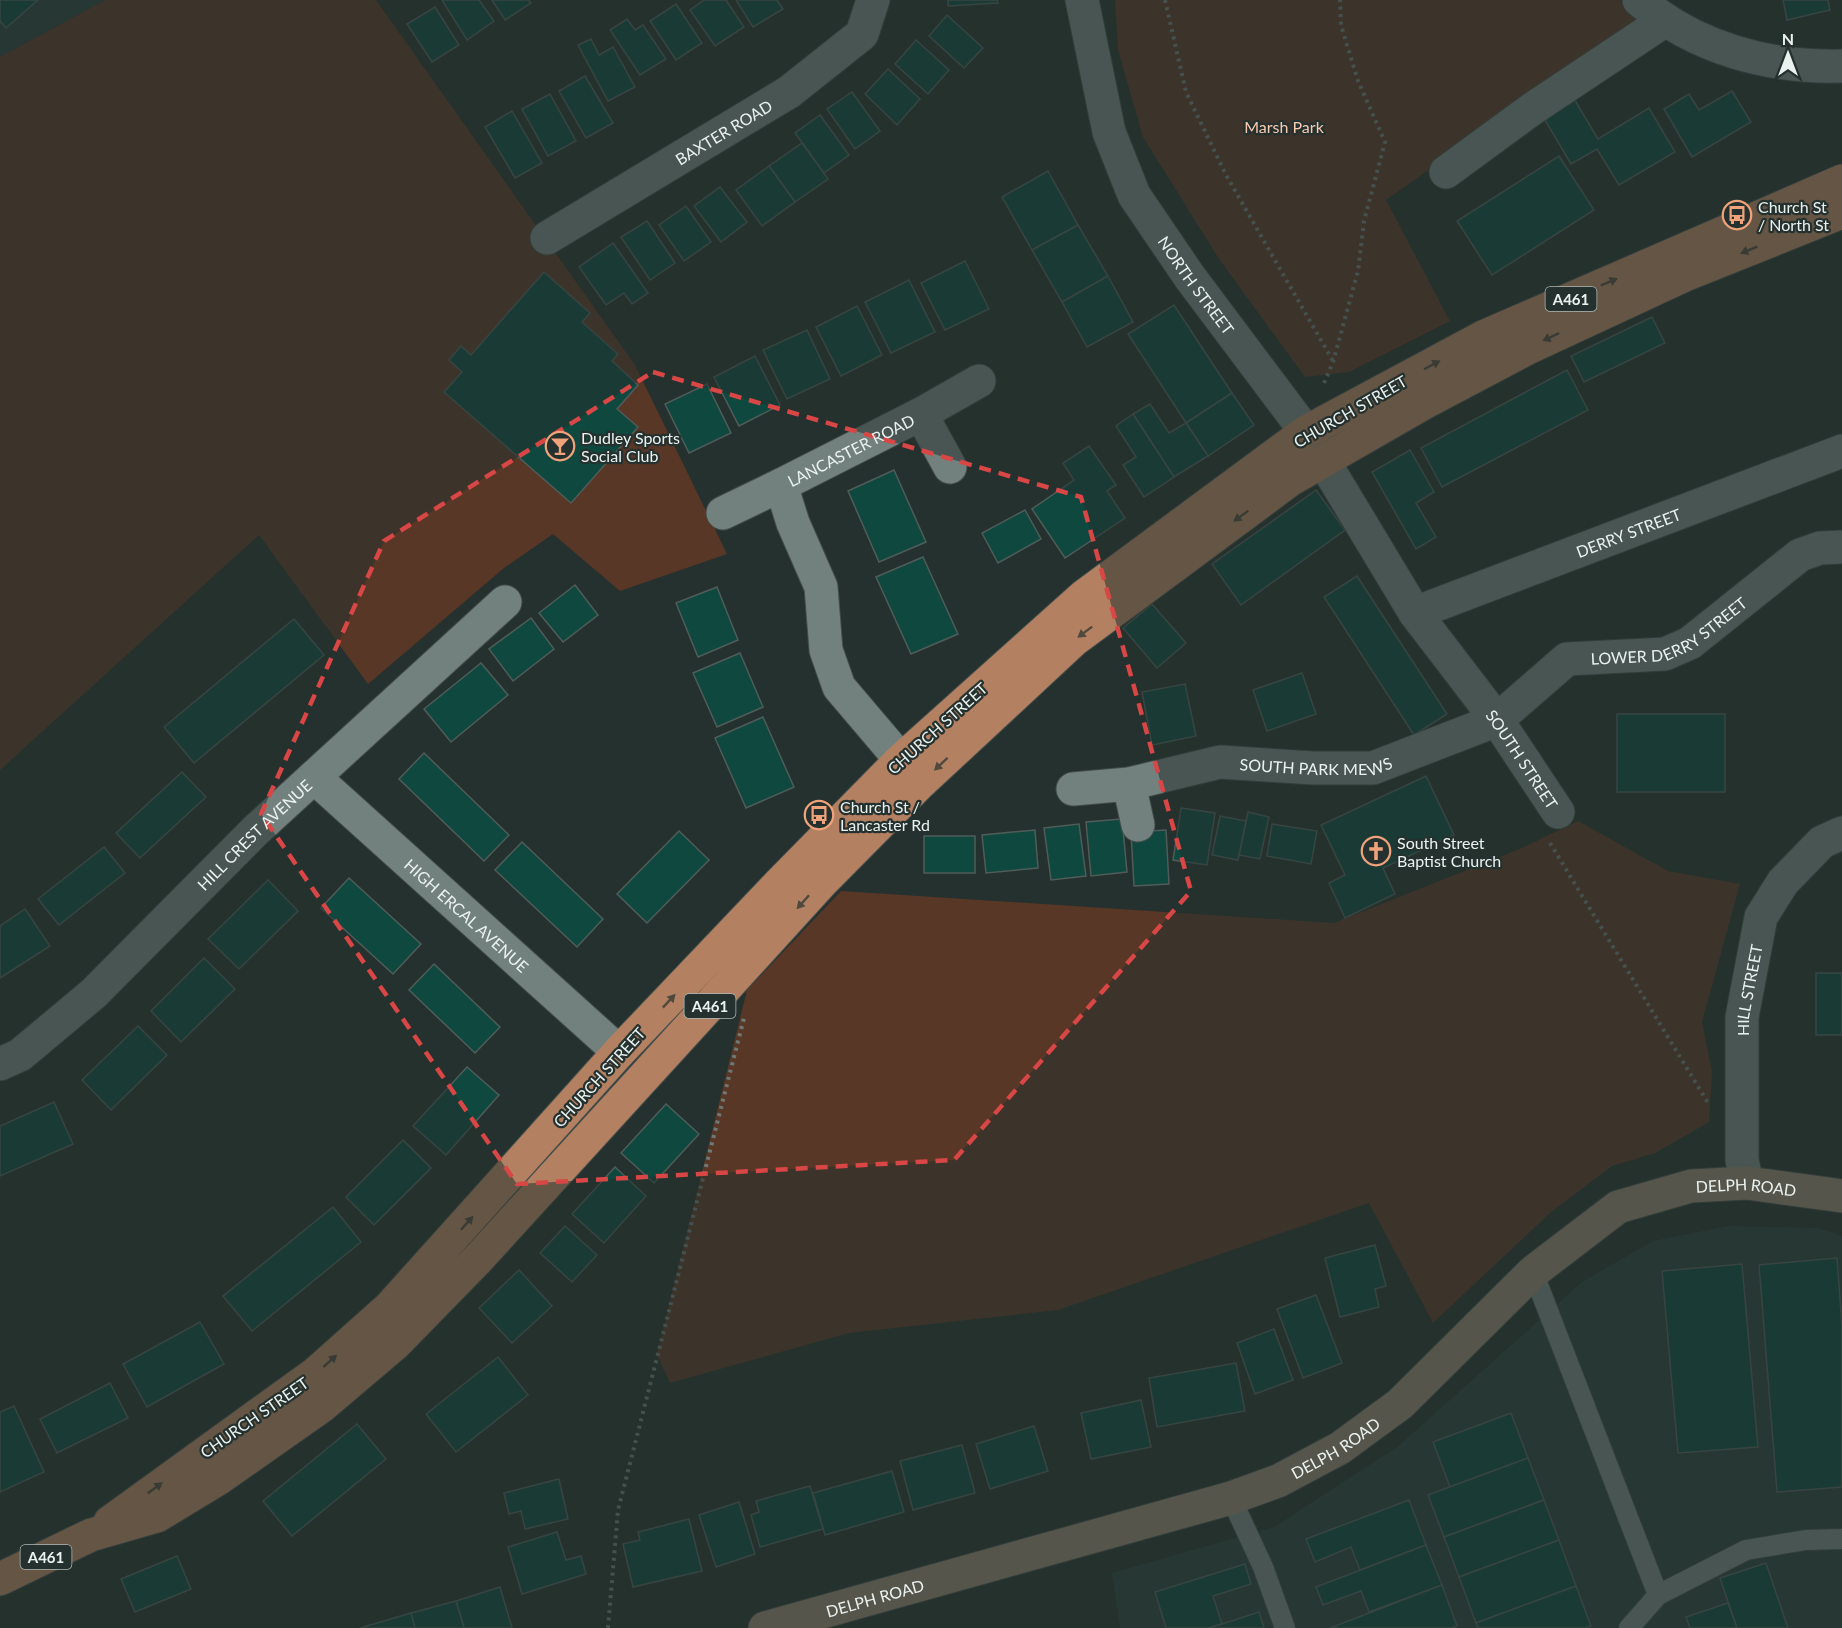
<svg xmlns="http://www.w3.org/2000/svg" width="1842" height="1628" viewBox="0 0 1842 1628" font-family="Lato,sans-serif">
<rect width="100%" height="100%" fill="#25312e"/>
<g fill="#2a3e3a">
<path d="M0 0H105L0 57Z"/>
<path d="M1728 1226 1818 1228 1842 1236V1628H1120L1112 1573 1274 1527 1397 1447 1582 1282 1653 1241Z"/>
</g>
<g fill="#593726">
<path d="M105 0H376L635 365 727 554 620 591 553 534 504 568 368 684 259 535 0 770V57Z"/>
<path d="M1115 0H1620L1641 20 1386 200 1450 321 1349 372 1305 377 1219 259 1143 137 1118 50Z"/>
<path d="M1578 821 1668 871 1740 884 1702 1022 1712 1072 1709 1122 1655 1153 1612 1166 1550 1213 1433 1323 1369 1203 1058 1310 849 1333 670 1383 657 1354 747 990 841 891 1334 923 1522 848Z"/>
</g>
<g fill="#0f483f" stroke="#505c59" stroke-width="1.5">
<path d="M0 0H38L6 28 0 21Z"/>
<path d="M442 0H479L494 21 467 40Z"/>
<path d="M492 0H528L531 3 505 20Z"/>
<path d="M704 0H726L744 27 715 46 690 10Z"/>
<path d="M736 0H777L783 9 753 27Z"/>
<path d="M948 0H997L998 3 948 6Z"/>
<path d="M1783 0H1828L1830 10 1787 20Z"/>
<path d="M676 4 702 43 676 60 650 21Z"/>
<path d="M435 7 459 45 432 62 407 24Z"/>
<path d="M947 15 983 48 964 68 929 36Z"/>
<path d="M627 19 635 30 643 25 666 59 640 75 610 30Z"/>
<path d="M591 39 599 55 613 47 635 87 608 101 578 45Z"/>
<path d="M916 40 949 70 928 94 895 64Z"/>
<path d="M888 69 920 99 897 125 865 94Z"/>
<path d="M585 76 613 123 586 138 559 91Z"/>
<path d="M1732 91 1751 122 1692 157 1664 109 1689 94 1699 110Z"/>
<path d="M852 92 880 131 855 149 827 109Z"/>
<path d="M550 94 576 141 548 156 522 109Z"/>
<path d="M1573 97 1598 139 1649 108 1675 152 1619 185 1597 149 1571 164 1542 115Z"/>
<path d="M512 111 542 163 515 178 485 127Z"/>
<path d="M820 115 849 155 824 173 795 133Z"/>
<path d="M802 143 828 179 795 202 769 166Z"/>
<path d="M1559 156 1594 210 1492 275 1457 221Z"/>
<path d="M769 166 795 202 762 226 736 190Z"/>
<path d="M1048 171 1078 225 1032 250 1002 197Z"/>
<path d="M720 187 747 222 721 242 694 206Z"/>
<path d="M686 206 711 242 684 261 659 225Z"/>
<path d="M647 221 675 263 650 280 621 237Z"/>
<path d="M1078 225 1108 276 1062 302 1032 250Z"/>
<path d="M613 243 648 293 632 304 624 293 606 305 579 267Z"/>
<path d="M965 261 989 309 945 330 921 283Z"/>
<path d="M544 272 590 313 582 322 618 354 612 361 638 385 617 409 638 427 571 503 444 392 462 372 449 360 461 346 471 355Z"/>
<path d="M1108 276 1133 322 1087 347 1062 302Z"/>
<path d="M909 280 935 332 891 353 865 302Z"/>
<path d="M1174 305 1232 393 1186 423 1128 334Z"/>
<path d="M857 306 882 355 841 376 816 327Z"/>
<path d="M1652 317 1665 343 1584 382 1571 356Z"/>
<path d="M807 330 830 379 787 399 763 350Z"/>
<path d="M755 356 780 405 739 426 714 377Z"/>
<path d="M1567 370 1588 410 1442 487 1421 448Z"/>
<path d="M707 384 731 433 689 453 665 404Z"/>
<path d="M1232 393 1254 425 1208 456 1186 423Z"/>
<path d="M1150 404 1169 433 1186 423 1208 456 1174 477 1133 414Z"/>
<path d="M1133 414 1174 477 1144 497 1123 465 1136 457 1116 426Z"/>
<path d="M1089 446 1116 485 1107 491 1125 518 1065 558 1032 509 1074 480 1063 463Z"/>
<path d="M1410 450 1434 492 1416 503 1436 537 1416 549 1372 472Z"/>
<path d="M894 470 926 542 879 562 848 491Z"/>
<path d="M1316 490 1345 530 1241 605 1212 564Z"/>
<path d="M1025 510 1041 539 998 563 982 533Z"/>
<path d="M923 557 958 634 911 654 876 577Z"/>
<path d="M1357 576 1447 714 1414 735 1324 597Z"/>
<path d="M575 585 598 615 563 642 539 613Z"/>
<path d="M717 587 738 640 698 657 676 603Z"/>
<path d="M1152 604 1186 643 1157 668 1123 628Z"/>
<path d="M531 618 554 649 513 681 489 649Z"/>
<path d="M294 619 324 655 194 763 164 727Z"/>
<path d="M740 653 763 707 717 727 693 673Z"/>
<path d="M481 663 508 695 451 742 424 709Z"/>
<path d="M1302 673 1316 714 1267 731 1253 690Z"/>
<path d="M1185 684 1196 736 1152 745 1142 692Z"/>
<rect x="1617" y="714" width="108" height="78"/>
<path d="M763 717 794 787 746 808 715 738Z"/>
<path d="M424 753 509 835 484 861 399 779Z"/>
<path d="M182 772 206 797 140 858 116 833Z"/>
<path d="M1426 776 1454 835 1383 868 1395 894 1345 918 1329 883 1345 875 1321 825Z"/>
<path d="M1181 808 1215 813 1207 865 1173 860Z"/>
<path d="M1248 812 1269 817 1260 859 1239 855Z"/>
<path d="M1220 816 1246 821 1238 860 1212 855Z"/>
<path d="M1122 819 1127 872 1091 876 1086 822Z"/>
<path d="M1079 824 1086 876 1051 880 1044 828Z"/>
<path d="M1272 824 1317 831 1311 864 1267 856Z"/>
<path d="M1035 830 1038 868 986 873 982 835Z"/>
<path d="M1166 830 1169 884 1134 886 1131 832Z"/>
<path d="M679 831 709 860 647 923 617 894Z"/>
<rect x="924" y="836" width="51" height="37"/>
<path d="M522 842 603 919 577 947 495 870Z"/>
<path d="M104 847 125 873 59 925 38 899Z"/>
<path d="M349 878 421 944 393 974 321 908Z"/>
<path d="M268 880 298 911 239 969 208 939Z"/>
<path d="M25 909 50 946 0 978V926Z"/>
<path d="M204 958 235 989 181 1042 151 1011Z"/>
<path d="M434 964 500 1027 475 1053 409 990Z"/>
<rect x="1816" y="973" width="26" height="62"/>
<path d="M138 1026 167 1055 111 1110 82 1080Z"/>
<path d="M467 1067 499 1095 446 1155 413 1126Z"/>
<path d="M54 1102 73 1144 0 1176V1126Z"/>
<path d="M666 1104 699 1134 654 1183 621 1153Z"/>
<path d="M403 1140 431 1168 374 1225 346 1197Z"/>
<path d="M615 1167 646 1196 604 1243 572 1214Z"/>
<path d="M333 1207 361 1242 252 1331 223 1296Z"/>
<path d="M565 1226 597 1255 572 1282 540 1253Z"/>
<path d="M1375 1245 1386 1286 1375 1289 1379 1307 1340 1317 1325 1258Z"/>
<path d="M1837 1258 1842 1326V1487L1777 1492 1759 1265Z"/>
<path d="M1742 1264 1758 1447 1678 1453 1662 1271Z"/>
<path d="M519 1270 552 1306 512 1343 479 1308Z"/>
<path d="M1316 1295 1342 1363 1303 1378 1277 1309Z"/>
<path d="M200 1322 224 1364 147 1407 123 1364Z"/>
<path d="M1274 1329 1293 1380 1255 1394 1237 1343Z"/>
<path d="M498 1357 528 1395 456 1452 426 1414Z"/>
<path d="M1236 1363 1245 1411 1157 1427 1149 1378Z"/>
<path d="M110 1383 128 1418 57 1453 40 1419Z"/>
<path d="M1141 1400 1151 1447 1091 1459 1081 1413Z"/>
<path d="M14 1406 44 1472 0 1492V1412Z"/>
<path d="M1511 1413 1528 1458 1450 1487 1433 1442Z"/>
<path d="M357 1424 386 1459 292 1536 263 1501Z"/>
<path d="M1034 1426 1048 1471 990 1489 976 1444Z"/>
<path d="M962 1445 975 1493 913 1510 900 1461Z"/>
<path d="M1528 1458 1544 1500 1444 1537 1428 1495Z"/>
<path d="M892 1471 904 1512 825 1535 813 1493Z"/>
<path d="M559 1479 568 1519 525 1529 521 1511 509 1514 504 1493Z"/>
<path d="M810 1486 823 1529 760 1547 751 1515 759 1512 756 1501Z"/>
<path d="M1409 1500 1426 1545 1360 1570 1351 1547 1315 1562 1306 1539Z"/>
<path d="M1544 1500 1559 1540 1459 1577 1444 1537Z"/>
<path d="M739 1502 755 1554 716 1567 699 1515Z"/>
<path d="M689 1519 702 1571 633 1587 623 1544 640 1540 638 1532Z"/>
<path d="M557 1532 566 1560 581 1556 586 1574 522 1594 508 1547Z"/>
<path d="M1559 1540 1576 1586 1476 1623 1459 1577Z"/>
<path d="M1426 1545 1442 1585 1369 1612 1361 1591 1323 1605 1316 1587Z"/>
<path d="M177 1556 191 1589 135 1612 121 1579Z"/>
<path d="M1766 1563 1788 1628H1737L1720 1578Z"/>
<path d="M1245 1564 1251 1584 1213 1596 1222 1624 1208 1628H1166L1155 1592Z"/>
<path d="M1442 1585 1457 1626 1452 1628H1330Z"/>
<path d="M1576 1586 1591 1626 1585 1628H1478L1476 1623Z"/>
<path d="M500 1587 512 1628H464L456 1601Z"/>
<path d="M456 1601 464 1628H415L411 1613Z"/>
<path d="M1728 1603 1737 1628H1690L1686 1617Z"/>
<path d="M1259 1612 1264 1628H1208L1222 1624Z"/>
<path d="M411 1613 415 1628H360Z"/>
</g>
<g fill="none" stroke-linecap="round" stroke-linejoin="round">
<g stroke="#434d4b" stroke-width="22">
<g id="lane">
<path d="M1533 1272 1658 1595"/>
<path d="M1231 1498 1263 1567 1285 1628"/>
<path d="M1629 1628 1658 1595 1746 1550 1806 1540 1842 1539"/>
</g>
</g>
<g stroke="#434d4b" stroke-width="35">
<g id="street">
<path id="s1" d="M1082 0 1109 132 1134 195 1189 276 1306 432 1415 613 1497 720 1558 812"/>
<path d="M1639 0C1695 48 1768 68 1842 66"/>
<path d="M1446 172 1532 109 1664 21"/>
<path id="s2" d="M547 238 789 92 862 34 873 0"/>
<path d="M921 414 950 467"/>
<path d="M723 513 781 485"/>
<path id="s3" d="M1415 613 1842 451"/>
<path id="s4" d="M901 760 839 687 826 650 821 587 793 523 781 485 921 414 979 381"/>
<path id="s5" d="M314 777 619 1052"/>
<path d="M1129 784 1138 825"/>
<path id="s6" d="M1073 789 1129 784 1220 762 1313 768H1373L1497 720 1567 659 1665 654 1690 643 1800 555 1820 548 1842 547"/>
<path id="s7" d="M0 1064 20 1055 93 994 256 830 505 602"/>
<path id="s8" d="M1747 1183 1742 1160V1017L1761 917 1783 882 1822 842 1842 833"/>
</g>
</g>
<g stroke="#434d4b" stroke-width="35">
<g id="secondary">
<path id="s9" d="M765 1628 1231 1498 1278 1481 1340 1448 1400 1404 1533 1272 1618 1207 1691 1186 1747 1183 1842 1196"/>
</g>
</g>
<g stroke="#434d4b" stroke-width="35">
<g id="primary">
<path d="M110 1522 316 1373 390 1307 619 1052 780 883 901 760 1084 596 1306 432 1483 337 1842 181"/>
<path d="M0 1579 91 1535 157 1516 218 1479 322 1406 395 1344 478 1259 822 882 919 784 1074 640 1162 575 1290 480 1424 403 1528 348 1685 275 1842 212"/>
</g>
</g>
<g stroke="#6e7875" stroke-width="4" stroke-dasharray="3 4.5" stroke-linecap="butt">
<path d="M1165 0 1186 92 1226 175 1333 361"/>
<path d="M1324 383 1333 362 1358 271 1364 221 1385 142 1358 81 1341 25 1340 0"/>
<path d="M1550 843 1708 1103"/>
<path d="M608 1628 618 1510 744 1018"/>
</g>
<use href="#lane" stroke="#73817e" stroke-width="20"/>
<use href="#street" stroke="#73817e" stroke-width="33"/>
<use href="#secondary" stroke="#93816f" stroke-width="33"/>
<use href="#primary" stroke="#b38061" stroke-width="33"/>
</g>
<defs><path id="oneway-solid" d="M-6-.8H1V-3.2L6.5 0L1 3.2V.8H-6Z" transform="scale(1.5)"/></defs>
<g fill="#50493d">
<use href="#oneway-solid" transform="translate(1749 250) rotate(158)"/>
<use href="#oneway-solid" transform="translate(1609 282) rotate(-23)"/>
<use href="#oneway-solid" transform="translate(1551 337) rotate(155)"/>
<use href="#oneway-solid" transform="translate(1432 365) rotate(-28)"/>
<use href="#oneway-solid" transform="translate(1241 516) rotate(144)"/>
<use href="#oneway-solid" transform="translate(1085 632) rotate(143)"/>
<use href="#oneway-solid" transform="translate(941 764) rotate(137)"/>
<use href="#oneway-solid" transform="translate(803 902) rotate(132)"/>
<use href="#oneway-solid" transform="translate(669 1001) rotate(-47)"/>
<use href="#oneway-solid" transform="translate(467 1223) rotate(-48)"/>
<use href="#oneway-solid" transform="translate(330 1361) rotate(-42)"/>
<use href="#oneway-solid" transform="translate(155 1488) rotate(-36)"/>
</g>
<path d="M0 0H1842V1628H0ZM653 372 1081 497 1191 891 954 1160 517 1184 261 814 384 541Z" fill="#25312e" fill-opacity=".55" fill-rule="evenodd"/>
<path fill="none" stroke="#d94646" stroke-width="4.5" stroke-dasharray="12 8" stroke-linejoin="round" d="M653 372 1081 497 1191 891 954 1160 517 1184 261 814 384 541Z"/>
<defs>
<g id="bus-ring" transform="scale(1.5)"><circle r="9.5" fill="#25312e" stroke="#f0a27a" stroke-width="1.5"/><path d="M-5-6H5V4H4V6H2V4H-2V6H-4V4H-5ZM-3.5-4V0h7V-4ZM-3.5 1.2v1.5H-2V1.2ZM2 1.2v1.5H3.5V1.2Z" fill="#f0a27a"/></g>
<g id="bar-ring" transform="scale(1.5)"><circle r="9.5" fill="#25312e" stroke="#f0a27a" stroke-width="1.5"/><path d="M-6-5H6L.8 .8V4.5H3.5V6h-7V4.5H-.8V.8Z" fill="#f0a27a"/></g>
<g id="church-ring" transform="scale(1.5)"><circle r="9.5" fill="#25312e" stroke="#f0a27a" stroke-width="1.5"/><path d="M-1.2-6h2.4v3.5h3.3v2.4h-3.3V6h-2.4V-.1h-3.3v-2.4h3.3Z" fill="#f0a27a"/></g>
</defs>
<g fill-rule="evenodd">
<use href="#bus-ring" x="1737" y="215"/>
<use href="#bar-ring" x="560" y="446"/>
<use href="#bus-ring" x="819" y="815"/>
<use href="#church-ring" x="1376" y="851"/>
</g>
<g text-anchor="middle" dominant-baseline="central" stroke-width="4.5" stroke-linejoin="round" paint-order="stroke">
<g fill="#25312e" stroke="#afb8b6" stroke-width="1.5">
<rect x="1545.5" y="287" width="51" height="24" rx="4.5"/>
<rect x="684.5" y="994" width="51" height="24" rx="4.5"/>
<rect x="20.5" y="1545" width="51" height="24" rx="4.5"/>
</g>
<g font-size="15" font-weight="bold" fill="#eaf2f0">
<text x="1571" y="299">A461</text>
<text x="710" y="1006">A461</text>
<text x="46" y="1557">A461</text>
</g>
<g font-size="16" fill="#f9cab2" stroke="#25312e">
<text x="1284" y="126">Marsh Park</text>
</g>
<g font-size="16" fill="#eaf2f0" stroke="#25312e">
<text stroke="none"><textPath href="#s2" startOffset="206">BAXTER ROAD</textPath></text>
<text stroke="none"><textPath href="#s1" startOffset="312">NORTH STREET</textPath></text>
<text transform="translate(1350 411) rotate(-30)">CHURCH STREET</text>
<text stroke="none"><textPath href="#s4" startOffset="386">LANCASTER ROAD</textPath></text>
<text stroke="none"><textPath href="#s3" startOffset="228">DERRY STREET</textPath></text>
<text stroke="none"><textPath href="#s6" startOffset="638">LOWER DERRY STREET</textPath></text>
<text transform="translate(937 728) rotate(-42)">CHURCH STREET</text>
<text stroke="none"><textPath href="#s1" startOffset="888">SOUTH STREET</textPath></text>
<text stroke="none"><textPath href="#s6" startOffset="246">SOUTH PARK MEWS</textPath></text>
<text stroke="none"><textPath href="#s7" startOffset="344">HILL CREST AVENUE</textPath></text>
<text stroke="none"><textPath href="#s5" startOffset="206">HIGH ERCAL AVENUE</textPath></text>
<text stroke="none"><textPath href="#s8" startOffset="194">HILL STREET</textPath></text>
<text transform="translate(599 1077) rotate(-48)">CHURCH STREET</text>
<text stroke="none"><textPath href="#s9" startOffset="1104">DELPH ROAD</textPath></text>
<text transform="translate(254 1417) rotate(-35)">CHURCH STREET</text>
<text stroke="none"><textPath href="#s9" startOffset="600">DELPH ROAD</textPath></text>
<text stroke="none"><textPath href="#s9" startOffset="114">DELPH ROAD</textPath></text>
</g>
<g font-size="16" fill="#eaf2f0" stroke="#25312e" text-anchor="start">
<text x="1758" y="206">Church St<tspan x="1758" dy="18">/ North St</tspan></text>
<text x="581" y="437">Dudley Sports<tspan x="581" dy="18">Social Club</tspan></text>
<text x="840" y="806">Church St /<tspan x="840" dy="18">Lancaster Rd</tspan></text>
<text x="1397" y="842">South Street<tspan x="1397" dy="18">Baptist Church</tspan></text>
</g>
</g>
<g transform="translate(1788 54)" stroke="#25312e" stroke-width="4.5" paint-order="stroke">
<path d="M0-4.5L10 22L0 15L-10 22Z" fill="#eaf2f0"/>
<text y="-9" font-size="16" font-weight="bold" text-anchor="middle" fill="#eaf2f0">N</text>
</g>
</svg>
